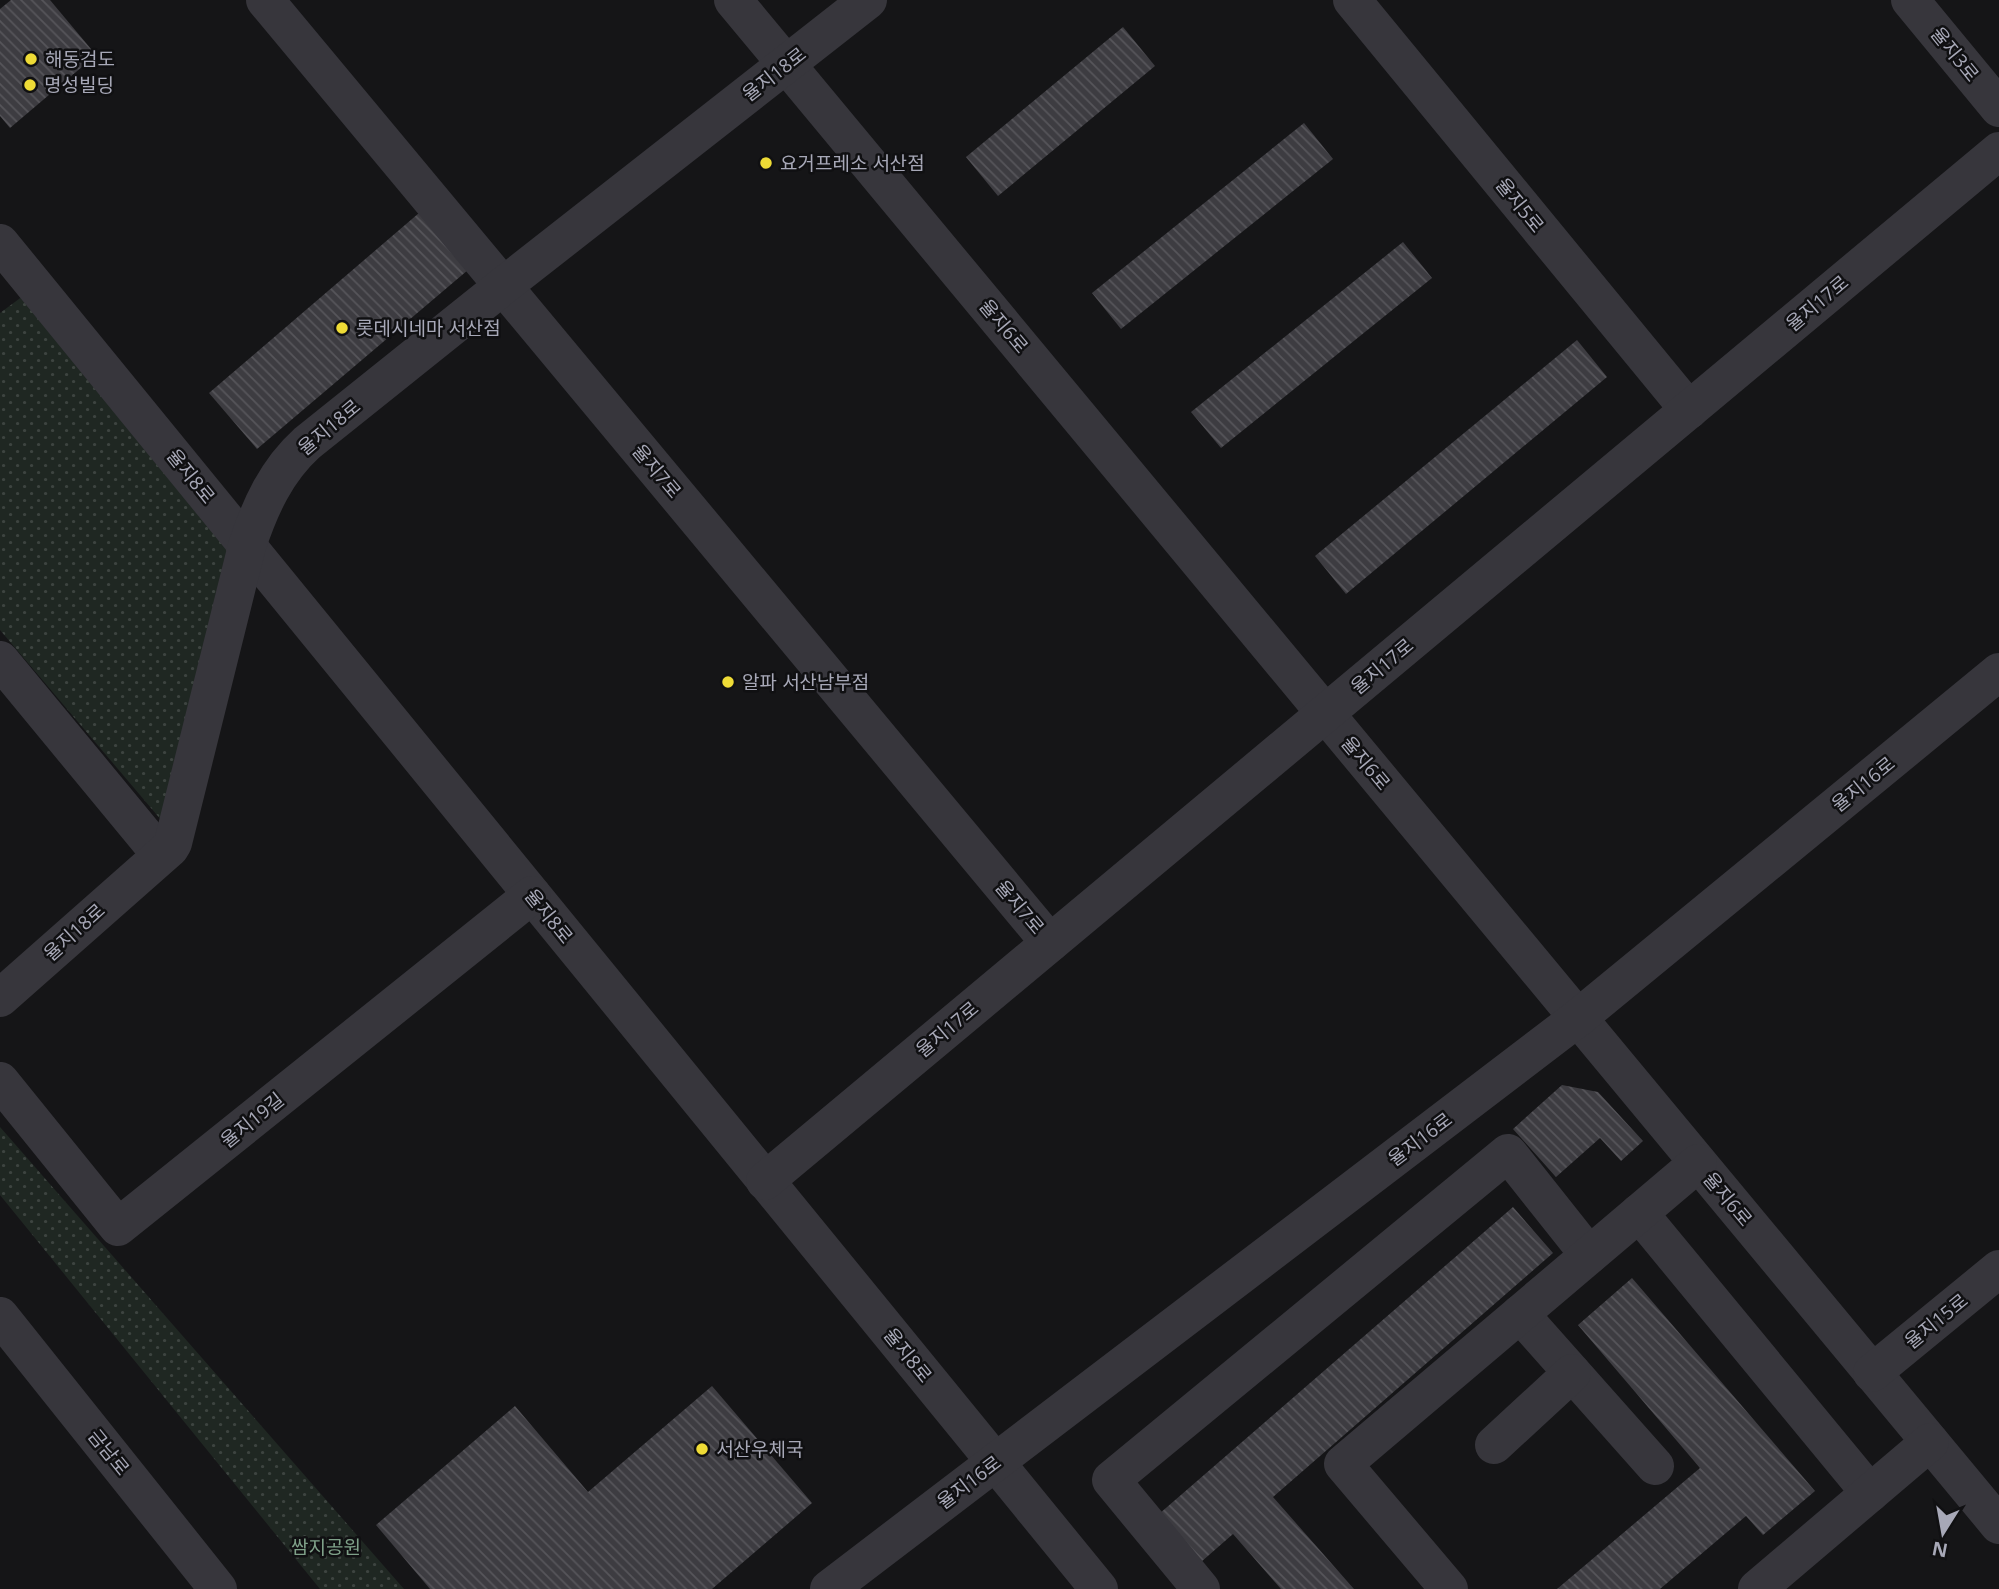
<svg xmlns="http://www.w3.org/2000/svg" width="1999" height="1589" viewBox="0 0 1999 1589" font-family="'Open Sans','Noto Sans KR',sans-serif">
<defs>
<pattern id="park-dots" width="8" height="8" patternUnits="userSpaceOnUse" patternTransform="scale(1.75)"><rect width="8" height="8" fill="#1f2722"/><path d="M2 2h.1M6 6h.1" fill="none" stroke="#3d4440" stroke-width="1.8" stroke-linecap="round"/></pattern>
<pattern id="building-back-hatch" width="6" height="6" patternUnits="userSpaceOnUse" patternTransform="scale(1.75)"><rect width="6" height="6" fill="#3d3c41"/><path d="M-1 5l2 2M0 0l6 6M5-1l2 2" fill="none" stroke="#56555a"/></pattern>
</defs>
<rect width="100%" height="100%" fill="#151517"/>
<g fill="url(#park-dots)">
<path d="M23 296 234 539 162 821 0 630V313Z"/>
<path d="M0 1127 404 1589H320L0 1195Z"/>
</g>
<g fill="url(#building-back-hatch)">
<path d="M11 0H50L96 55 10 128 0 116V9Z"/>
<path d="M1123 27 1155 66 998 196 966 157Z"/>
<path d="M1304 123 1333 159 1121 329 1092 293Z"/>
<path d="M426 207 475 264 257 449 209 393Z"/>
<path d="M1403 242 1432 278 1221 448 1191 412Z"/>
<path d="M1577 340 1607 377 1346 594 1315 556Z"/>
<path d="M1562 1085 1598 1092 1643 1141 1621 1161 1600 1138 1556 1177 1513 1129Z"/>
<path d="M1513 1207 1553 1253 1273 1497 1354 1589H1281L1233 1534 1201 1562 1159 1514Z"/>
<path d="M1632 1278 1815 1491 1763 1535 1746 1516 1660 1589H1557L1700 1468 1578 1325Z"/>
<path d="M712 1386 812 1503 712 1589H430L376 1525 515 1406 588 1492Z"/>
</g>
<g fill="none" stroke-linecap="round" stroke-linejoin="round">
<g stroke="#37363c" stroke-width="38">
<path d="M265 0 1050 943"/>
<path d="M733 0 1999 1525"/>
<path d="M1352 0 1689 410"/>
<path d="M1910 0 1999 108"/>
<path d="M0 243 1099 1589"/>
<path d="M0 660 161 855"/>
<path d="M0 998 170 848 173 843 247 546C260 507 276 471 307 443L503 286 868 0"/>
<path d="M0 1081 118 1227 532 895"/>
<path d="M765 1181 1999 151"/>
<path d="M1639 1213 1870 1493"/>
<path d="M1520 1314 1655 1466"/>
<path d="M0 1316 218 1589"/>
<path d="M1872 1373 1999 1269"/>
<path d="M1494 1445 1572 1373"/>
<path d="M829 1589 1578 1018 1999 672"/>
<path d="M1201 1589 1111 1480 1508 1153 1589 1255"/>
<path d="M1449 1589 1343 1464 1698 1163"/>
<path d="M1757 1589 1930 1442"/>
</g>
</g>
<g fill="#eedb36" stroke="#101012" stroke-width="2.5">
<circle cx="31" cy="59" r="7"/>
<circle cx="30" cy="85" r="7"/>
<circle cx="766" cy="163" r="7"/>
<circle cx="342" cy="328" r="7"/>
<circle cx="728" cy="682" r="7"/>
<circle cx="702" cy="1449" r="7"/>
</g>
<g text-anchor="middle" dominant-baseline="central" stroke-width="5" stroke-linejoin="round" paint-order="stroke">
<g font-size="19" fill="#a7a8b7" stroke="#101012">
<text transform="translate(1955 54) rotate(51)">율지3로</text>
<text transform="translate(774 74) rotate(-38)">율지18로</text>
<text transform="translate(1520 205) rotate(51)">율지5로</text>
<text transform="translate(1817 303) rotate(-40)">율지17로</text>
<text transform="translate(1004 326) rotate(50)">율지6로</text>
<text transform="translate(329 427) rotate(-40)">율지18로</text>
<text transform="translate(657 471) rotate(50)">율지7로</text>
<text transform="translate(191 476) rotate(51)">율지8로</text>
<text transform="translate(1382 666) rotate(-40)">율지17로</text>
<text transform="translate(1366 763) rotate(50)">율지6로</text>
<text transform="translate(1863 784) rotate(-39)">율지16로</text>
<text transform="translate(1020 907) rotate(50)">율지7로</text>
<text transform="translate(549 916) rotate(51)">율지8로</text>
<text transform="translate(74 932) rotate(-42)">율지18로</text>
<text transform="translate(947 1029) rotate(-40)">율지17로</text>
<text transform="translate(252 1120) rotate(-39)">율지19길</text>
<text transform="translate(1420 1139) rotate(-37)">율지16로</text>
<text transform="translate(1728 1199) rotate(50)">율지6로</text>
<text transform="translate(1936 1321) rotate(-39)">율지15로</text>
<text transform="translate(908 1355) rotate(51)">율지8로</text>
<text transform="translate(109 1452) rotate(51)">금남로</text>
<text transform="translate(969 1482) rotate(-37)">율지16로</text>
</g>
<g font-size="19" fill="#a7a8b7" stroke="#101012" text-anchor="start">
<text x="45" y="59">해동검도</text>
<text x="44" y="85">명성빌딩</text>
<text x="780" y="163">요거프레소 서산점</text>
<text x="356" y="328">롯데시네마 서산점</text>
<text x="742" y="682">알파 서산남부점</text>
<text x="716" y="1449">서산우체국</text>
</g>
<g font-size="19" fill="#7fa189" stroke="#101012">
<text x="326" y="1547">쌈지공원</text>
</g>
</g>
<g transform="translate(1943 1533) rotate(191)" stroke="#101012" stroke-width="5" paint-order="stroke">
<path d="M0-5L12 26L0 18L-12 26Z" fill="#a7a8b7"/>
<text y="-10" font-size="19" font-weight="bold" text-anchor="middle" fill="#a7a8b7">N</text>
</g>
</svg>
